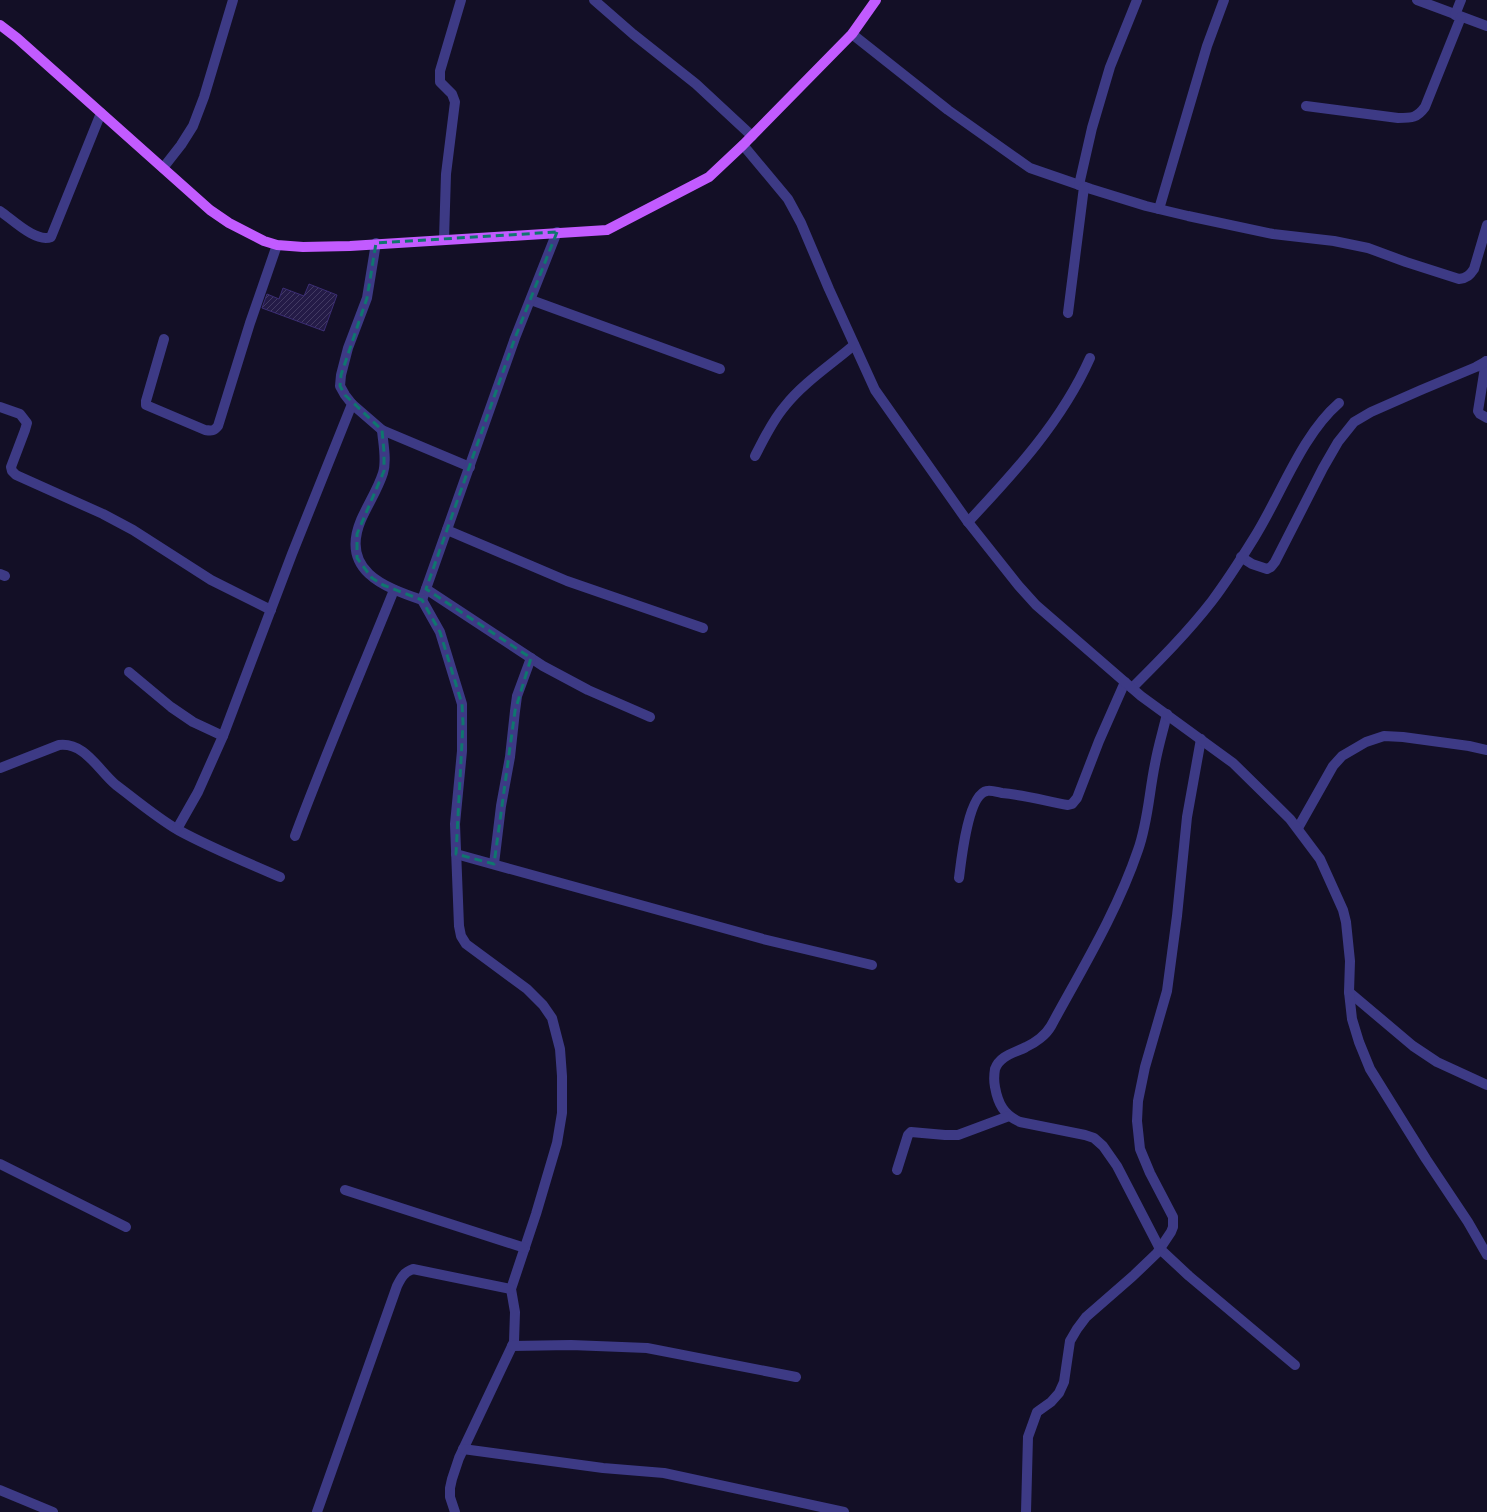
<svg xmlns="http://www.w3.org/2000/svg" width="1487" height="1512" viewBox="0 0 1487 1512" font-family="'PT Sans',sans-serif">
<defs>
<pattern id="building-hatch" width="6" height="6" patternUnits="userSpaceOnUse"><rect width="6" height="6" fill="#241b47"/><path d="M-1 1l2-2M0 6l6-6M5 7l2-2" fill="none" stroke="#433b63"/></pattern>
</defs>
<rect width="100%" height="100%" fill="#130f26"/>
<path fill="url(#building-hatch)" stroke="#3b2d73" d="M309 284 337 295 324 331 262 308 267 294 279 299 283 288 304 296Z"/>
<g fill="none" stroke-linecap="round" stroke-linejoin="round">
<g stroke="#3d3a85" stroke-width="10">
<path d="M1417 0 1487 26"/>
<path d="M1455 15 1461 0"/>
<path d="M852 34 948 110 1030 168 1091 189 1146 206 1188 216 1273 234 1334 241 1368 248 1406 262 1459 279C1467 278 1470 275 1474 269L1487 225"/>
<path d="M1306 106 1398 118C1412 118 1417 118 1425 107L1461 17"/>
<path d="M163 168 181 145 193 126 204 97 233 0"/>
<path d="M1079 185 1092 128 1110 67 1137 0"/>
<path d="M1159 209 1207 46 1224 0"/>
<path d="M0 211C13 220 36 243 51 237L101 113"/>
<path d="M444 239 446 174 455 102 452 94 440 82V71L461 0"/>
<path d="M531 300 720 369"/>
<path d="M1068 313 1084 187"/>
<path d="M164 339 146 401V405L205 430C212 431 214 431 218 426L250 323 277 245"/>
<path d="M1486 361 1478 411 1480 414 1487 418"/>
<path d="M352 404 382 430 470 467"/>
<path d="M0 407 20 414 27 423 25 430 11 467 12 471 16 475 103 514 133 530 211 580 271 610"/>
<path d="M382 430C383 443 387 460 383 473 378 489 368 504 361 520 340 570 383 587 422 600L515 338 557 232"/>
<path d="M755 456C764 439 772 421 785 406 803 383 832 364 854 345"/>
<path d="M968 522C1015 472 1062 421 1090 358"/>
<path d="M447 530 567 581 703 628"/>
<path d="M1241 557 1252 564 1267 569 1271 567 1275 562 1323 468 1338 442 1354 422 1371 412 1421 390 1476 367 1487 361"/>
<path d="M0 574 5 576"/>
<path d="M426 589 543 666 588 690 650 717"/>
<path d="M422 600 440 632 462 704V751L455 824 459 926 461 936 466 944 527 989 543 1005 552 1018 560 1049 562 1076V1113L557 1143 536 1214 511 1289 515 1312 514 1342 459 1458 452 1479 450 1488V1497L455 1512"/>
<path d="M129 672 171 707 193 722 223 736"/>
<path d="M1132 688C1160 660 1188 632 1212 601 1227 581 1241 559 1254 538 1281 495 1301 436 1339 403"/>
<path d="M1167 714C1163 731 1158 747 1155 764 1149 793 1148 822 1138 850 1117 912 1082 969 1051 1026 1046 1035 1035 1043 1026 1047 1015 1053 1000 1055 995 1069 994 1075 994 1082 995 1087 998 1104 1004 1115 1020 1122L1085 1135 1094 1138 1103 1146 1117 1166 1160 1249 1189 1276 1295 1365"/>
<path d="M0 768 59 745C85 742 98 770 116 785 136 800 156 817 178 830 211 848 246 862 280 877"/>
<path d="M1298 828 1333 766 1342 756 1366 742 1384 736 1403 737 1469 746 1487 750"/>
<path d="M177 829 198 792 223 736 292 554 352 404 345 395 340 386 341 375 348 348 367 298 376 243"/>
<path d="M295 836C326 753 361 672 394 590"/>
<path d="M456 854 763 939 872 965"/>
<path d="M494 864 501 806 510 757 515 711 517 696 531 658"/>
<path d="M959 878C961 862 968 794 987 791 991 790 997 792 1002 793 1024 795 1046 801 1068 805L1072 804 1077 798 1099 741 1125 682"/>
<path d="M1349 992 1413 1046 1437 1062 1487 1085"/>
<path d="M0 1164 126 1227"/>
<path d="M897 1170 908 1135 911 1132 945 1135H958L1009 1116"/>
<path d="M345 1190 525 1248"/>
<path d="M512 1346 571 1345 647 1348 796 1377"/>
<path d="M463 1449 603 1468 664 1473 844 1512"/>
<path d="M0 1490 53 1512"/>
<path d="M317 1512 397 1286C401 1278 404 1272 413 1269L511 1289"/>
<path d="M1026 1512 1028 1437 1037 1412 1051 1402 1059 1393 1064 1382 1070 1341 1077 1329 1086 1317 1133 1276 1157 1253 1171 1232 1173 1227V1217L1150 1173 1140 1149 1137 1121 1138 1101 1145 1067 1167 991 1177 916 1187 817 1201 739"/>
</g>
<g stroke="#3d3a85" stroke-width="10">
<path d="M594 0 633 34 696 84 752 136"/>
<path d="M743 145 788 199 801 223 829 289 875 390 968 522 1018 585 1036 605 1141 696 1233 763 1290 819 1320 859 1334 890 1343 910 1346 922 1350 961 1349 992 1352 1019 1359 1042 1370 1069 1426 1159 1468 1222 1487 1255"/>
</g>
<path stroke="#c25bff" stroke-width="10" d="M0 25 17 38 210 210 229 223 264 241 277 245 303 247 350 246 607 230 709 177 743 145 852 34 876 0"/>
</g>
<path fill="none" stroke="#0f766e" stroke-width="3" stroke-dasharray="8 5" stroke-linejoin="round" d="M557 232 515 338 426 589 531 658 515 711 494 864 456 854 463 723 462 704 440 632 422 600 383 585 372 578 357 558V534L384 471V452L382 430 345 395 340 386 341 375 367 298 376 243Z"/>
</svg>
